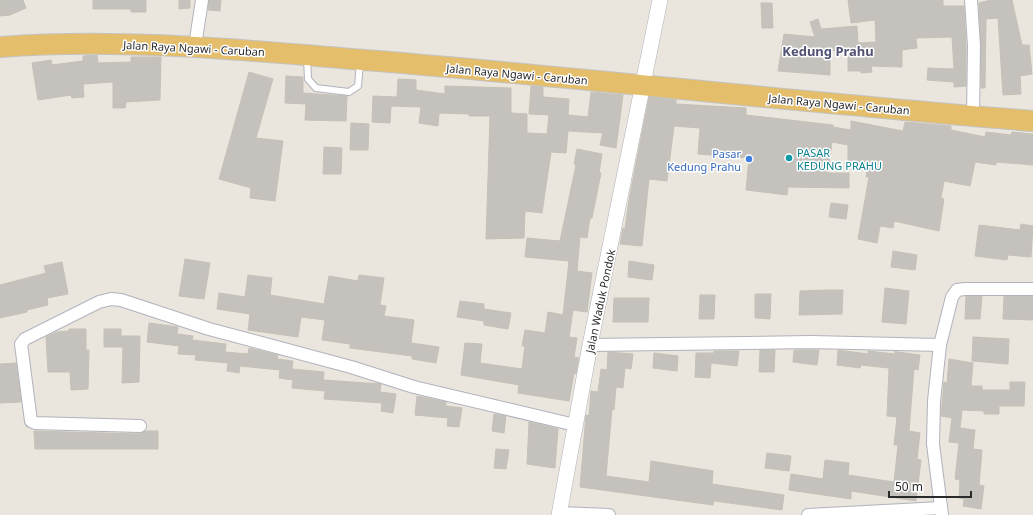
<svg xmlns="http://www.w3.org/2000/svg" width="1033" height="515" viewBox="0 0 1033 515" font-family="'Noto Sans',sans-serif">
<rect width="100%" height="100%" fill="#eae6dd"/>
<g fill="#c5c2bd" stroke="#c5c1b7">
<path d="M0 0H23L26 8 10 15 0 16Z"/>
<path d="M93 0H146V12H131V9H93Z"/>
<path d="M179 0H190V8L179 9Z"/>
<path d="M209 0H221L220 11 208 10Z"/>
<path d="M848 0H943V6H964L966 46V86L954 87V82L927 80 928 68 954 69 952 37 916 38 917 48 902 50V67L871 66 872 72 861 73V71H848V49L830 51V75L778 71 784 34 815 37 810 22 818 19 821 29 857 26 858 43 876 42 875 20 851 23Z"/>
<path d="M991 0H1012L1022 45H1029L1032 74 1020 76 1021 94 1003 95 998 18 986 19 985 88H981V46L979 3Z"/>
<path d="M761 3H772L773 28H762Z"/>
<path d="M97 55 98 63 131 62V57H161L160 100 126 102 125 108H113V82L83 84 84 97 72 98 71 95 38 100 32 63 51 60 52 65 83 61V56Z"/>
<path d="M249 72 273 79 256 138 283 141 275 201 250 198 251 188 219 179Z"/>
<path d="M286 76 303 77V93L347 96 346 121 305 120 306 104 285 103Z"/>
<path d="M398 79 416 80V90L445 94V86L511 88V113L527 114V133L547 134 549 115 529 114 531 86 543 87V97L569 99 568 115 588 117 591 92 623 95 616 148 600 145 603 133 568 131 566 153 551 152 542 213 525 211 524 238 486 239 490 116H469V114L439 113 438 126 419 123 421 107 391 106 390 123 372 122 373 96 397 97Z"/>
<path d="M649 97 676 100V104L746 108V115L833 125V127L851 130V121L903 131 905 122 951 126V130L985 137 986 132 1011 135 1012 132 1033 134V165L996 162V165L975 162 970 186 944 181 941 198 944 199 939 231 894 221 893 228 880 226 877 243 858 239 869 177H866L869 162H848V145L832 142 828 173H849V188L788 187 787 195 746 190 749 158 698 154 700 128 674 126 667 181 649 179 642 246 620 244 623 228 625 229 629 200Z"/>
<path d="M351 123 369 124 368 150H350Z"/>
<path d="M324 147 342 148 341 174H323Z"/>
<path d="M577 149 602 154 599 173H601L592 218H590L587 238 580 237 577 271 592 273 587 312 573 310 569 337 577 338 574 357 579 358 576 374 574 373 569 401 518 393 519 385 461 375 465 343 482 344 480 363 522 369 525 346H522L525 330 545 333 548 312 563 315 569 261 525 257 527 238 560 241 576 165 574 164Z"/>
<path d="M831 203 848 205 846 219 829 217Z"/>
<path d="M1021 224 1033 226 1031 257 1008 255 1007 260 975 256 979 225 1020 230Z"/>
<path d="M893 251 917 255 915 270 891 267Z"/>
<path d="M185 259 210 263 204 299 179 296Z"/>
<path d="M629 261 654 265 652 280 628 277Z"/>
<path d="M62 262 68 294 47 298 48 305 27 310V312L0 318V285L46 273 44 266Z"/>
<path d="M248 275 272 278 270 295 324 304 329 276 358 281 359 275 384 278 380 305 386 306 384 316 414 320 411 343 439 347 436 363 412 359V356L350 348V344L322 340 325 320 301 317 298 337 248 330 250 314 217 309 219 293 245 297Z"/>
<path d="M885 288 909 291 906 324 882 322Z"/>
<path d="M827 290H843L842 314 799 315 800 291Z"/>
<path d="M755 294H771L770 319 755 318Z"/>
<path d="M700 295H715L714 319H699Z"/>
<path d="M966 296H982L980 319H965Z"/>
<path d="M1004 296H1033V320L1003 319Z"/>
<path d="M614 298H649L648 322H613Z"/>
<path d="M460 301 484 304V309L511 313 508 329 484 325V321L457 317Z"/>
<path d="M149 323 178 327 177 334 193 336 192 340 226 344 225 352 248 354 249 348 278 355 277 359 293 361 292 369 324 372 323 380 381 384 380 392 396 394 393 413 381 411 382 403 324 399 325 391 292 388 293 380 279 378 280 370 240 366 239 373 227 371 228 363 195 360 196 355 178 354 179 346 147 342Z"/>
<path d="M69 329H86V350H89L88 389 71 390 70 372H48L46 337 57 332 69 331Z"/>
<path d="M104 329H121V336H140L139 382 122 383 123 347H104Z"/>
<path d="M973 337 1009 339 1008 364 972 361Z"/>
<path d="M760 350H775L774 372H759Z"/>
<path d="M794 350H819L817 365 793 362Z"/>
<path d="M838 350 868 354V351L895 354V351L897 352 920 355 918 370 914 369 909 431 920 433 917 459 921 460 916 501 851 491V499L789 490 791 474 823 479 825 460 849 463 848 475 894 482 898 445H894L897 417 887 416 889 368 861 365 860 368 837 365Z"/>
<path d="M714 351H739L737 366 711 363 710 378 695 377 696 353H714Z"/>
<path d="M608 352 633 354 631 369 625 368 623 388 616 387 614 410 612 409 606 476 649 482 651 461 713 471 712 484 784 495 782 510 714 501 713 505 580 487 586 415 589 416 591 391 598 392 601 369 607 370Z"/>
<path d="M654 353 678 356 677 371 653 368Z"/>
<path d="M949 359 973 363 971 386H982V390H1010V382H1025L1024 406H999V414H984V411L962 410 960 428 975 430 973 449 982 450 979 485 984 486 981 509 963 506 964 499 959 498 960 480 955 479 959 443 949 442 952 418 941 416 944 382 947 383Z"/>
<path d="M16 363 21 402 0 403V364Z"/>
<path d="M417 396 446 402V406L462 408 459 427 447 426 448 418 415 415Z"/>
<path d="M494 414 506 416 504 433 492 431Z"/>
<path d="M529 422 558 429 555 468 527 464Z"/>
<path d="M34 431 140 434 145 431H158V449H35Z"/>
<path d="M496 449 509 450 506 469 494 468Z"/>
<path d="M767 453 791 456 789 471 765 468Z"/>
</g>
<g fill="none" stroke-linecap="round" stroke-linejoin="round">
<g stroke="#b1b2bc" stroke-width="8">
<path id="service" d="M307 57 308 79 316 88 349 92 358 86 360 62"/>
</g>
<g stroke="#b1b2bc" stroke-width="14">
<g id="minor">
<path d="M971 0 974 46 973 116"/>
<path d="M195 46 202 0"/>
<path d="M590 345 811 342 940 345"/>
<path d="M140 426 35 423 31 421 21 344 25 339 99 302 111 299 121 300 209 329 351 367 414 387 575 425"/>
<path d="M559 513 609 515"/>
<path d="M808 515 941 508"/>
<path d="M942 515 933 444 934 401 940 345 952 297 957 290 965 289H1033"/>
</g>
</g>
<g stroke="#b1b2bc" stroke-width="16">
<path id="tertiary" d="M559 515 590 345 660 0"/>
</g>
<g stroke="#c3c3c3" stroke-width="22">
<path id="trunk" d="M0 47C130 37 260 52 390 62 604 80 818 104 1033 121"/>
</g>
<use href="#service" stroke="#fff" stroke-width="6"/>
<use href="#minor" stroke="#fff" stroke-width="12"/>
<use href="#tertiary" stroke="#fff" stroke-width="15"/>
<use href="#trunk" stroke="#e4be6a" stroke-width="20"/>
</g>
<circle fill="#0f9aa8" stroke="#fff" stroke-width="1.5" cx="789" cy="158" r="4"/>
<circle fill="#3f7fe0" stroke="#fff" stroke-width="1.5" cx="749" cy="159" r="4"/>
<g text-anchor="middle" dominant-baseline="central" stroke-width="3" stroke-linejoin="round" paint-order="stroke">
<g font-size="11" fill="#2a2a2a" stroke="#fff">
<text transform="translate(194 48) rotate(3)">Jalan Raya Ngawi - Caruban</text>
<text transform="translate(517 74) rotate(5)">Jalan Raya Ngawi - Caruban</text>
<text transform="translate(839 104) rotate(5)">Jalan Raya Ngawi - Caruban</text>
<text transform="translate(600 301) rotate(-78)">Jalan Waduk Pondok</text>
</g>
<g font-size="11" fill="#0d838f" stroke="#fff" text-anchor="start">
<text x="797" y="152">PASAR<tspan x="797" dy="13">KEDUNG PRAHU</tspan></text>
</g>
<g font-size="11" fill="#366cbe" stroke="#fff" text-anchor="end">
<text x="741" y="153">Pasar<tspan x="741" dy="13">Kedung Prahu</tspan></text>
</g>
<g font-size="13" font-weight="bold" fill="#505374" stroke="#fff">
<text x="828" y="51">Kedung Prahu</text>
</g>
</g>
<path d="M889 491v6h82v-6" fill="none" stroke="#2a2a2a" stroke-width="2"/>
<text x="895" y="491" font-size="12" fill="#2a2a2a" stroke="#ffffff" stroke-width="3" paint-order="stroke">50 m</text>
</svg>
